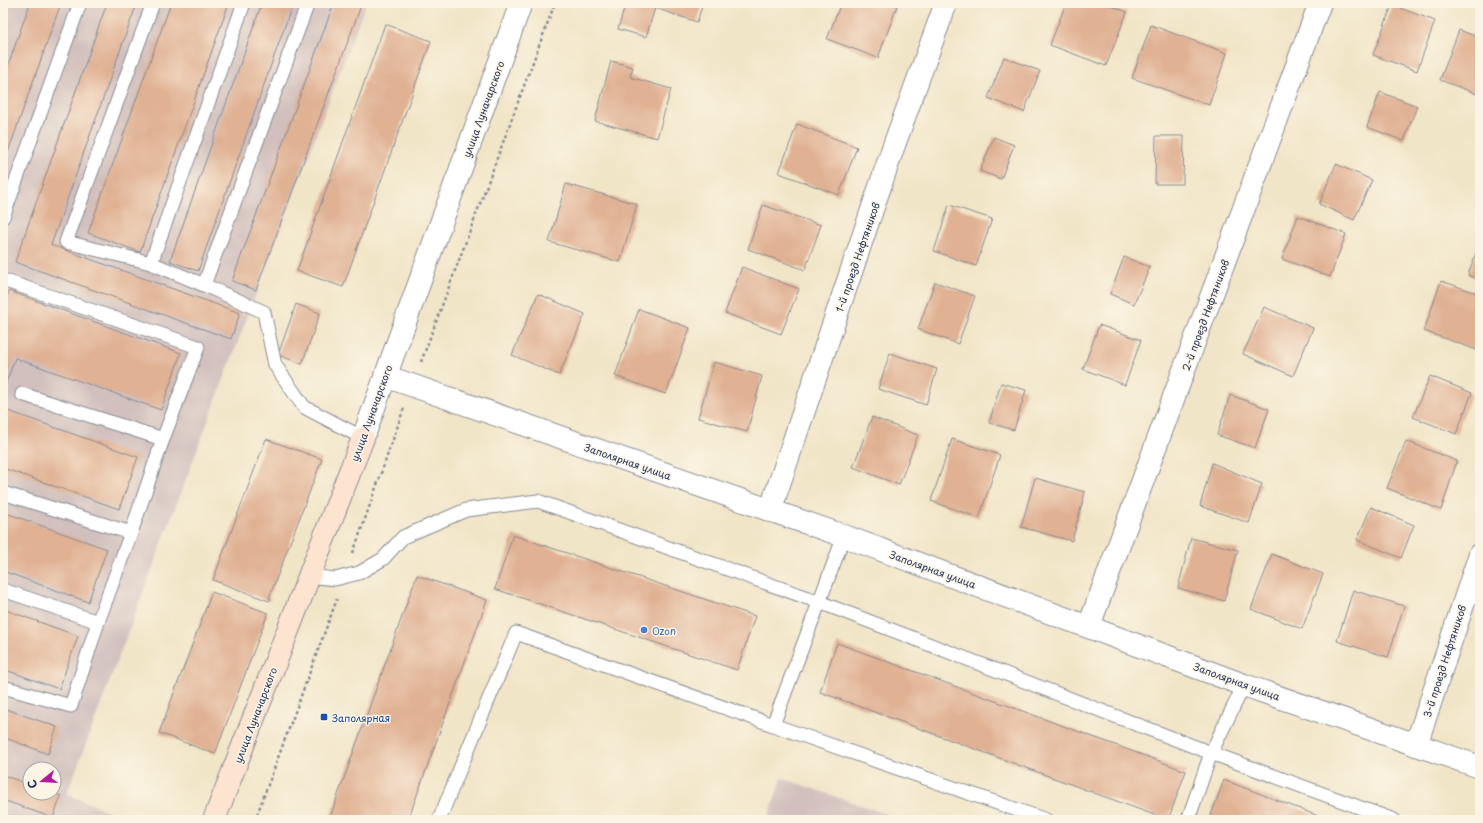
<svg xmlns="http://www.w3.org/2000/svg" width="1483" height="823" viewBox="0 0 1483 823" font-family="'Playpen Sans',sans-serif">
<rect width="100%" height="100%" fill="#fcf5e5"/>
<filter id="ink" filterUnits="userSpaceOnUse"><feTurbulence type="fractalNoise" baseFrequency=".025" numOctaves="2"/><feDisplacementMap in="SourceGraphic" scale="8" xChannelSelector="R" yChannelSelector="G"/><feConvolveMatrix kernelMatrix="1 2 1 2 8 2 1 2 1" color-interpolation-filters="sRGB"/></filter>
<filter id="wash" filterUnits="userSpaceOnUse"><feTurbulence type="fractalNoise" baseFrequency=".012" numOctaves="4" result="noise"/><feDisplacementMap in="SourceGraphic" scale="16" xChannelSelector="R" yChannelSelector="G"/><feGaussianBlur stdDeviation="0.9" result="paint"/><feColorMatrix in="noise" values="0 0 0 0 0 0 0 0 0 0 0 0 0 0 0 0 0 1.4 0 .05"/><feComposite in="paint" operator="in"/></filter>
<g filter="url(#wash)">
<rect width="100%" height="100%" fill="#f1e5c7"/>
<g fill="#d1c0bd" fill-rule="evenodd">
<path d="M10 3H366L67 794 130 820H3V24ZM30 769H54V793H30Z"/>
<path d="M782 778 904 820H767Z"/>
</g>
<g id="blocks">
<g fill="#e0b193">
<path d="M30 3H61L3 166V80Z"/>
<path d="M107 3H137L51 245 240 313 231 339 15 262Z"/>
<path d="M171 3H229L140 252 88 233Z"/>
<path d="M262 3H293L198 271 170 261Z"/>
<path d="M334 3H362L256 290 232 281Z"/>
<path d="M626 3H703L697 22 655 8 646 37 618 29Z"/>
<path d="M841 3H890L897 6 878 58 827 39Z"/>
<path d="M1066 3H1104L1127 12 1106 66 1050 45Z"/>
<path d="M1392 5 1435 21 1417 71 1373 55Z"/>
<path d="M385 24 431 41 343 287 297 271Z"/>
<path d="M1151 25 1227 53 1209 105 1132 78Z"/>
<path d="M1459 30 1480 38V95L1440 80Z"/>
<path d="M1004 57 1040 71 1024 112 988 98Z"/>
<path d="M611 61 633 67 630 77 671 89 657 138 595 121Z"/>
<path d="M1380 92 1417 106 1404 141 1367 127Z"/>
<path d="M797 124 857 147 839 195 779 173Z"/>
<path d="M1156 136H1184L1183 184H1155Z"/>
<path d="M994 137 1014 145 1001 179 980 171Z"/>
<path d="M1336 164 1372 180 1354 220 1319 204Z"/>
<path d="M566 184 637 204 620 262 549 242Z"/>
<path d="M763 205 821 225 805 270 748 249Z"/>
<path d="M949 205 992 219 976 266 934 251Z"/>
<path d="M1298 216 1346 234 1330 277 1282 259Z"/>
<path d="M1480 242V280L1468 275Z"/>
<path d="M1124 257 1150 267 1134 304 1110 294Z"/>
<path d="M742 267 799 289 781 334 725 313Z"/>
<path d="M1441 281 1480 294V341L1477 350 1424 331Z"/>
<path d="M935 282 975 296 958 344 918 329Z"/>
<path d="M9 291 181 353 161 410 15 358 3 391V307Z"/>
<path d="M538 294 585 314 559 375 512 355Z"/>
<path d="M296 304 320 313 302 364 278 355Z"/>
<path d="M1264 307 1313 328 1293 376 1243 354Z"/>
<path d="M639 309 690 328 666 394 615 376Z"/>
<path d="M1099 325 1141 340 1125 385 1083 369Z"/>
<path d="M890 353 937 369 926 405 878 389Z"/>
<path d="M714 362 762 376 747 432 698 418Z"/>
<path d="M1430 376 1472 393 1456 434 1413 417Z"/>
<path d="M1001 383 1026 390 1014 430 989 423Z"/>
<path d="M1230 395 1269 409 1255 448 1217 435Z"/>
<path d="M3 409 138 457 119 509 3 468Z"/>
<path d="M872 417 918 435 899 485 853 467Z"/>
<path d="M266 439 322 459 269 598 271 599 269 601 213 580Z"/>
<path d="M952 439 1000 455 979 518 931 501Z"/>
<path d="M1406 441 1457 461 1441 510 1387 488Z"/>
<path d="M1212 463 1262 484 1249 523 1200 506Z"/>
<path d="M1035 478 1085 492 1072 541 1021 527Z"/>
<path d="M1371 507 1414 525 1401 558 1357 540Z"/>
<path d="M3 512 107 549 88 602 3 571Z"/>
<path d="M513 535 755 616 737 670 495 589Z"/>
<path d="M1191 538 1238 550 1224 601 1178 588Z"/>
<path d="M1272 554 1323 574 1302 629 1251 609Z"/>
<path d="M417 575 487 600 408 820H329Z"/>
<path d="M1353 590 1404 606 1388 657 1337 641Z"/>
<path d="M212 592 268 613 215 754 159 733Z"/>
<path d="M3 609 78 636 59 689 3 669Z"/>
<path d="M837 643 1186 771 1168 820 820 692Z"/>
<path d="M3 708 57 727 48 754 3 737Z"/>
<path d="M3 775 30 785V793H53L61 796 53 818 3 800Z"/>
<path d="M1224 780 1329 820H1209Z"/>
</g>
</g>
</g>
<g filter="url(#ink)">
<use href="#blocks" fill-opacity="0" stroke="#868a92" stroke-width="1"/>
<g fill="none" stroke-linecap="round" stroke-linejoin="round">
<g stroke="#868a92" stroke-width="15">
<g id="service">
<path d="M153 3 66 242 151 263 244 3"/>
<path d="M3 217 80 3"/>
<path d="M151 263 204 285 308 3"/>
<path d="M3 280 198 347 163 439 131 533 98 622 71 706 3 687"/>
<path d="M204 285 264 312 275 365 304 407 363 438"/>
<path d="M22 394 163 439"/>
<path d="M3 493 131 533"/>
<path d="M844 536 773 725 1046 820"/>
<path d="M309 576 335 579 359 573 383 559 403 537 466 510 538 501 819 602 1211 753 1394 820"/>
<path d="M3 590 98 622"/>
<path d="M439 820 516 633 773 725"/>
<path d="M1188 820 1211 753 1244 685"/>
</g>
</g>
<g stroke="#868a92" stroke-width="24">
<g id="minor">
<path d="M770 511 893 148 946 3"/>
<path d="M1089 626 1320 3"/>
<path d="M1416 745 1480 554"/>
</g>
</g>
<g stroke="#868a92" stroke-width="24">
<g id="tertiary">
<path d="M385 376 844 536 1244 685 1480 767"/>
<path d="M363 438 521 3"/>
</g>
</g>
<g stroke="#868a92" stroke-width="24">
<path id="secondary" d="M214 820 363 438"/>
</g>
<g stroke="#868a92" stroke-width="2.5" stroke-dasharray="3 3" stroke-linecap="butt">
<path d="M421 362 555 3"/>
<path d="M353 553 404 408"/>
<path d="M255 820 337 599"/>
</g>
<use href="#service" stroke="#fff" stroke-width="13"/>
<use href="#minor" stroke="#fff" stroke-width="22"/>
<use href="#tertiary" stroke="#fff" stroke-width="22"/>
<use href="#secondary" stroke="#fde4d0" stroke-width="22"/>
</g>
</g>
<circle fill="#3f7fe0" stroke="#fcf5e5" stroke-width="1.5" cx="644" cy="630" r="4"/>
<rect fill="#1a4fb4" stroke="#fcf5e5" stroke-width="1.5" x="320" y="713" width="8" height="8" rx="2"/>
<g text-anchor="middle" dominant-baseline="central" stroke-width="3" stroke-linejoin="round" paint-order="stroke">
<g font-size="10" fill="#1b2f5e" stroke="#fcf5e5">
<text transform="translate(483 109) rotate(-70)">улица Луначарского</text>
<text transform="translate(857 257) rotate(-71)">1-й проезд Нефтяников</text>
<text transform="translate(1205 315) rotate(-70)">2-й проезд Нефтяников</text>
<text transform="translate(371 413) rotate(-70)">улица Луначарского</text>
<text transform="translate(628 461) rotate(19)">Заполярная улица</text>
<text transform="translate(933 569) rotate(20)">Заполярная улица</text>
<text transform="translate(1444 661) rotate(-72)">3-й проезд Нефтяников</text>
<text transform="translate(1237 681) rotate(20)">Заполярная улица</text>
<text transform="translate(255 715) rotate(-69)">улица Луначарского</text>
</g>
<g font-size="10" fill="#366cbe" stroke="#fcf5e5" text-anchor="start">
<text x="652" y="630">Ozon</text>
</g>
<g font-size="10" fill="#164399" stroke="#fcf5e5" text-anchor="start">
<text x="332" y="717">Заполярная</text>
</g>
</g>
<rect width="1483" height="823" fill="none" stroke="#fcf5e5" stroke-width="16"/>
<g transform="translate(42 781) rotate(252)"><circle r="19" fill="#fcf5e5" stroke="#a2a6af"/>
<path d="M0-3L7 15L0 10L-7 15Z" fill="#b5179e"/>
<text y="-6" font-size="11" font-weight="bold" text-anchor="middle" fill="#1b2f5e">С</text>
</g>
</svg>
